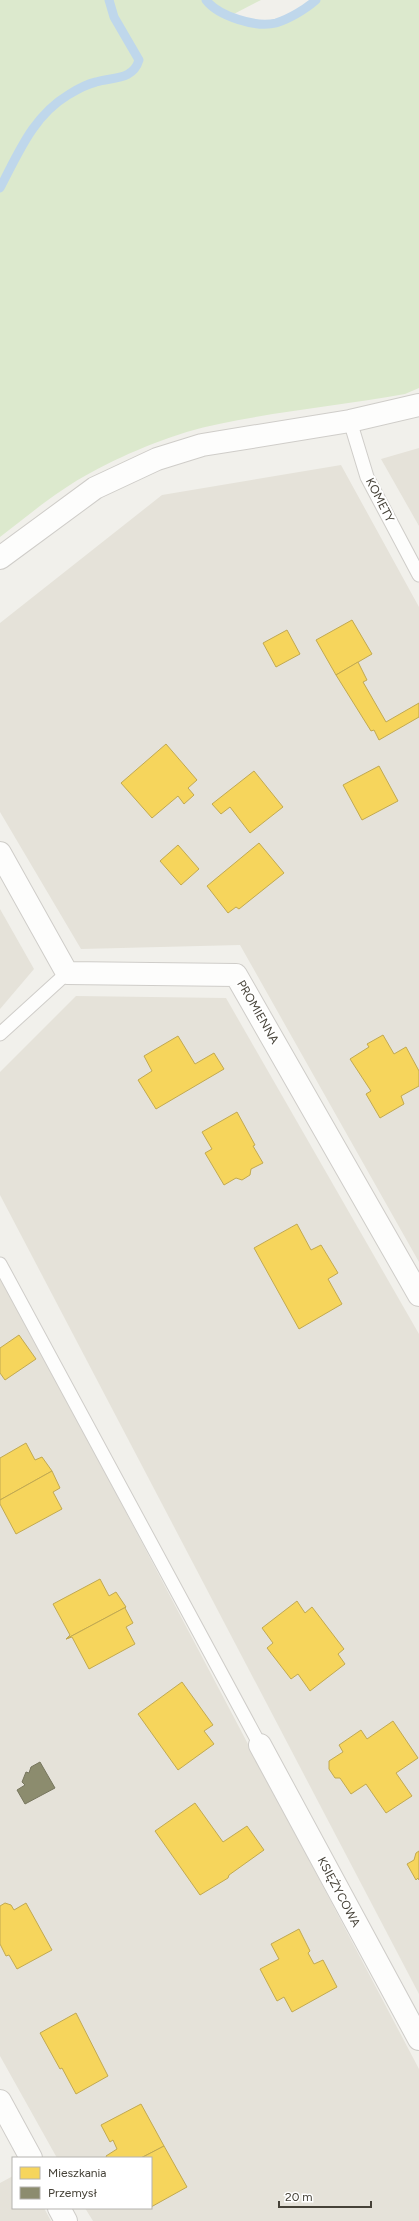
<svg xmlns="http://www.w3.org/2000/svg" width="419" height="2221" viewBox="0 0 419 2221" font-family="Figtree,sans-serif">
<rect width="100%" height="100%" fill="#f1f0eb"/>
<g fill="#e5e2d9">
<path d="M419 448V526L381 459Z"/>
<path d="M341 465 419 607V1262L240 945 81 949 0 812V623L162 495Z"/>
<path d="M0 909 34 969 0 1009Z"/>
<path d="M76 996 226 998 419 1334V1994L0 1195V1072Z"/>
<path d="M0 1273 419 2069V2221H93L85 2208H151V2158H57L0 2056Z"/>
<path d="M13 2176V2208H44L51 2221H0V2183Z"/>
</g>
<path fill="#dce9cd" d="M0 0H261L228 17 252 23H276L309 6 316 0H419V388L405 394C343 405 280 411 219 424 177 432 129 452 92 472 58 490 30 514 0 537Z"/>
<g fill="#f6d55c" stroke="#c1a951">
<path d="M352 620 372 654 336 675 316 640Z"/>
<path d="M287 630 300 654 276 667 263 643Z"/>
<path d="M358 662 367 680 363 682 386 722 419 703V717L379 740 374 730 371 731 336 675Z"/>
<path d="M166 744 197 780 188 788 194 795 184 804 178 796 152 818 121 783Z"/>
<path d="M379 766 398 801 362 820 343 785Z"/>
<path d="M254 771 283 807 250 833 230 807 221 814 212 804Z"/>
<path d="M259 843 284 873 239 909 236 907 228 913 207 886Z"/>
<path d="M178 845 199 869 181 885 160 861Z"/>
<path d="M383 1035 394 1054 406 1047 419 1071V1086L401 1096 404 1104 380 1118 366 1094 371 1091 350 1059 369 1047 367 1044Z"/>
<path d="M178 1036 195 1064 214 1053 224 1069 156 1109 138 1080 152 1071 144 1056Z"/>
<path d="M237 1112 255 1145 253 1146 263 1163 251 1169 250 1175 242 1180 236 1178 224 1185 205 1153 212 1149 202 1132Z"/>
<path d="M297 1224 311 1250 321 1245 338 1273 328 1279 342 1304 299 1329 254 1248Z"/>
<path d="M19 1335 36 1359 5 1380 0 1373V1348Z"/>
<path d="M26 1443 35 1460 42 1457 52 1471 0 1500V1458Z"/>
<path d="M52 1471 60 1488 53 1492 62 1509 16 1534 0 1504V1500Z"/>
<path d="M100 1579 109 1596 116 1592 126 1607 66 1639 70 1635 53 1604Z"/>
<path d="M297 1601 305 1613 312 1607 344 1649 338 1654 345 1664 310 1691 298 1674 291 1679 267 1648 273 1643 262 1628Z"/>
<path d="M126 1607 125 1608 133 1623 126 1627 135 1644 89 1669 72 1637 66 1639Z"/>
<path d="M182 1682 213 1725 204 1731 214 1744 178 1770 138 1714Z"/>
<path d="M393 1721 418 1758 396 1773 412 1796 386 1813 366 1784 351 1794 340 1778H335L329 1769V1761L343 1752 339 1745 361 1730 367 1739Z"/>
<path d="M195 1803 223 1842 247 1826 264 1850 229 1875 228 1878 200 1895 155 1831Z"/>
<path d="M419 1851V1880L418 1878 416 1880 407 1864 414 1860 416 1853Z"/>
<path d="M5 1903 11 1905 14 1910 26 1903 52 1950 17 1969 9 1955 6 1956 0 1944V1906Z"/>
<path d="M299 1929 310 1951 308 1953 314 1964 323 1960 337 1987 292 2012 284 1997 277 2001 260 1969 279 1959 271 1944Z"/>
<path d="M76 2013 108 2076 76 2094 62 2068 60 2069 40 2033Z"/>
<path d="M141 2104 164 2146 141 2158H107L106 2156 117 2149 113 2140 110 2142 101 2125Z"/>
<path d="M164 2146 187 2187 151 2207V2158H141Z"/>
</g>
<path fill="#8c8c6e" stroke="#77765e" d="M40 1762 55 1788 25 1804 17 1790 25 1785 22 1782 26 1772 29 1773 31 1767Z"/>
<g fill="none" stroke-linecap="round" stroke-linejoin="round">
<g stroke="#bfd7eb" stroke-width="9">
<path d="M206 0C218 16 256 28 276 23 289 19 306 9 316 0"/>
<path d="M0 188C18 154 33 116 68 95 76 90 87 84 96 82 114 77 133 80 139 60L114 17 109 0"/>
</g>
<g stroke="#cfcdc9" stroke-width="15">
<g id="service">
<path d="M350 421 367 477 419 575"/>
<path d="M0 1034 67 973"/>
<path d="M0 1264 260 1745"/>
</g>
</g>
<g stroke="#cfcdc9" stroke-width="24">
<g id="minor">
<path d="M0 558 95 488 157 459 202 445 350 421 419 405"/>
<path d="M0 853 67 973 236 975 419 1295"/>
<path d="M260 1745 419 2039"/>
<path d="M0 2101 31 2158"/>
<path d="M59 2208 66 2221"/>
</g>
</g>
<use href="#service" stroke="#fdfdfc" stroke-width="13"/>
<use href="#minor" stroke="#fdfdfc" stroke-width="22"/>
</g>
<g text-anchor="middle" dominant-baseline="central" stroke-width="4" stroke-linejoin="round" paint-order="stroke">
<g font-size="12" fill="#464238" stroke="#fff">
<text transform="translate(380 500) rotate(63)">KOMETY</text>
<text transform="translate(258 1012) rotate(60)">PROMIENNA</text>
<text transform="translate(339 1892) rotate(62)">KSIĘŻYCOWA</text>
</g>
</g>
<rect x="12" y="2157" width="140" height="52" fill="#ffffff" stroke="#b5b3af"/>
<rect x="20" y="2167" width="20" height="12" fill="#f6d55c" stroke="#b5b3af"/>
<text x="48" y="2177" font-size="12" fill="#464238">Mieszkania</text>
<rect x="20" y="2187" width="20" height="12" fill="#8c8c6e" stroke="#b5b3af"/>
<text x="48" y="2197" font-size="12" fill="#464238">Przemysł</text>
<path d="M279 2201v6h92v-6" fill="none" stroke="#464238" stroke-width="2"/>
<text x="285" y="2201" font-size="12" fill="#464238" stroke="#ffffff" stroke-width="3" paint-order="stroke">20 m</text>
</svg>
